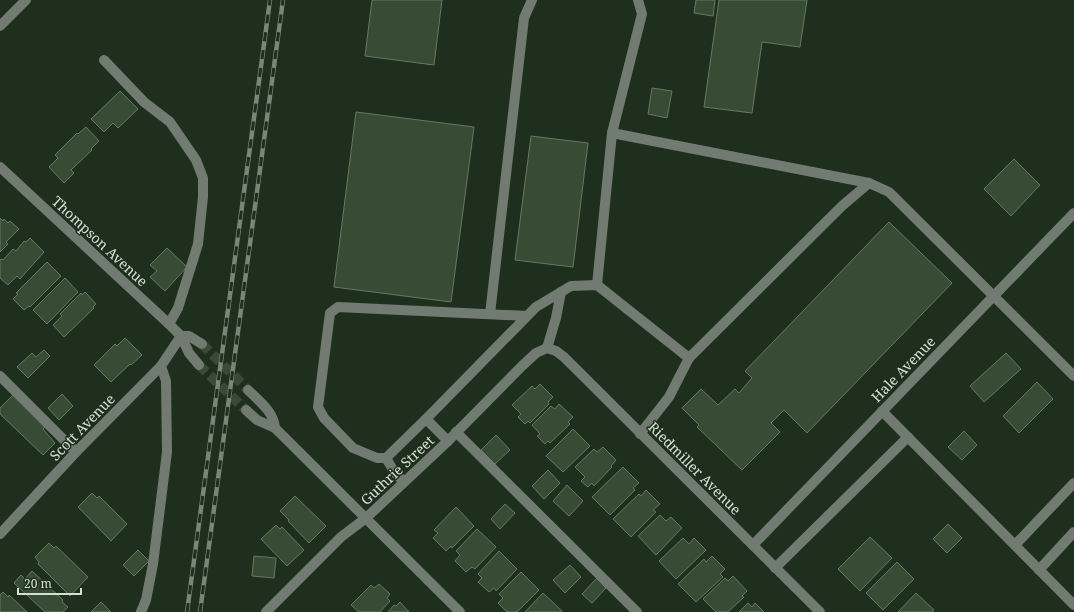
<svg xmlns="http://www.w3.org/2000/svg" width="1074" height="612" viewBox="0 0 1074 612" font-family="'Noto Serif',serif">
<rect width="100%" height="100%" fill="#1e301d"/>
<g fill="#374b35" stroke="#657a63">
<path d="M372 0H442L434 65 365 56Z"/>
<path d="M696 0H715L713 16 694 13Z"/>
<path d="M719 0H807L800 47 762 42 752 113 704 107Z"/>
<path d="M652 88 672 91 667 118 648 114Z"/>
<path d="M120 91 138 109 118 128 113 123 104 132 91 119Z"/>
<path d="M356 112 474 127 451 302 334 287Z"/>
<path d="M86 127 99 141 91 149 92 150 71 170 74 173 64 183 49 167 58 158 55 155 77 133 78 134Z"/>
<path d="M531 136 588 143 573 267 515 260Z"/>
<path d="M1014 159 1040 185 1011 216 984 189Z"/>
<path d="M0 218 3 221 4 219 8 223 10 221 19 229 6 242 8 244 0 252Z"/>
<path d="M889 222 952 283 807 433 784 410 771 423 780 432 742 470 697 427 699 425 682 408 701 389 718 405 735 389 739 393 752 378 745 371Z"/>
<path d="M30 238 44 252 20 279 17 276 8 285 0 278V260L2 259 3 260 13 249 16 251 24 241 26 242Z"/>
<path d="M167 248 187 267 165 291 150 277 157 271 150 265Z"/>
<path d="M47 262 61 276 30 307 29 306 24 310 13 299 18 294 16 293Z"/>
<path d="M65 278 78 292 47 324 33 310Z"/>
<path d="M85 292 96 304 93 307 94 308 64 337 53 325 62 316 60 314 81 293 82 295Z"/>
<path d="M125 338 142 355 131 365 130 364 111 382 94 365 115 344 117 346Z"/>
<path d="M44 350 50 356 28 378 17 367 32 353 36 357Z"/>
<path d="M1006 353 1021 369 984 402 970 386Z"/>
<path d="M1037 382 1053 399 1019 433 1003 416Z"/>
<path d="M540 384 553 397 548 402 549 404 530 423 528 421 525 424 518 417 521 414 512 405 532 386 535 389Z"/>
<path d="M62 394 73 406 59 420 48 408Z"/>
<path d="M13 395 45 427 43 429 55 443 43 455 0 414V408Z"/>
<path d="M559 404 573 417 568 422 570 424 550 443 548 441 545 444 537 436 540 434 532 425 551 406 555 409Z"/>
<path d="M573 429 590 446 563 472 546 456Z"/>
<path d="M964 431 977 445 962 460 948 447Z"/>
<path d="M496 435 510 450 495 464 481 450Z"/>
<path d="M603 447 616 460 611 466 612 467 594 486 592 483 588 487 581 481 585 477 575 467 594 449 597 452Z"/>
<path d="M623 467 639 483 633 488 635 490 610 515 592 497Z"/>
<path d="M548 470 560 483 544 499 532 486Z"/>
<path d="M567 485 583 501 569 516 553 501Z"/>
<path d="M646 490 660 504 653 510 656 512 631 537 613 519 639 494 641 496Z"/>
<path d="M92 493 97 498 99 496 127 524 111 541 78 507Z"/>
<path d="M295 496 326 526 309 543 288 521 289 520 280 511Z"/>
<path d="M505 504 515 513 500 529 491 519Z"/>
<path d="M456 507 474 526 452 548 451 546 446 551 433 538 438 533 434 530Z"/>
<path d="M660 515 666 521 671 517 682 528 656 555 638 536Z"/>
<path d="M948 524 962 538 947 553 933 539Z"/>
<path d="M276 525 280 529 282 527 304 550 287 566 261 539Z"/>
<path d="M477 529 496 547 475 569 472 567 466 572 455 561 460 555 456 551Z"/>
<path d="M870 537 892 558 860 591 838 569Z"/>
<path d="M683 538 689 544 694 538 706 550 676 579 659 561Z"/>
<path d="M49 543 54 548 56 546 88 577 70 596 38 564 39 562 35 557Z"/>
<path d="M138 550 149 561 134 576 123 565Z"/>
<path d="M499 551 517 569 496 591 494 588 489 592 478 582 482 578 478 574Z"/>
<path d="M254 556 276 558 274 578 252 576Z"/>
<path d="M712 556 725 569 720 574 723 577 696 602 678 584 704 559 706 562Z"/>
<path d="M897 562 914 579 883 610 866 593Z"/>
<path d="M570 565 581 577 565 593 553 580Z"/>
<path d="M32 571 63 600 62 602 68 607 63 612H45L14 583 21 575 25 579Z"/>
<path d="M521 572 539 590 517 612H507L498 603 503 598 499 594Z"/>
<path d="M733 576 747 591 742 596 744 597 728 612H716L703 599 725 578 728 581Z"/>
<path d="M597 578 606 588 592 603 582 594Z"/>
<path d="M379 584 390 594 387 598 390 601 380 612H359L351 605 371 585 374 588Z"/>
<path d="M3 592 8 597 9 595 27 612H0V595Z"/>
<path d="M543 593 562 611 561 612H525Z"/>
<path d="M916 593 934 610 932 612H898Z"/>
<path d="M101 602 111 612H91Z"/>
<path d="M400 602 409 612H388L394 605 396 606Z"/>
<path d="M748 603 752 607 755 603 764 612H739Z"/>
</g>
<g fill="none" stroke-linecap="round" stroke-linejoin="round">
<g stroke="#394a38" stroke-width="10" stroke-dasharray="10 5" stroke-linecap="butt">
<path d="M202 344 248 390"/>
<path d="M199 365 246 410"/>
</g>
<g stroke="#727b71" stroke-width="10">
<path d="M0 26 26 0"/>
<path d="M104 60 144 102 170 122 196 160 203 178V197L198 244 178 308 169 324"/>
<path d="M612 133 869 183 889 192 1074 376"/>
<path d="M0 167 169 324 181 336 189 353 199 365"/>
<path d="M597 285 612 133 642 14 638 0"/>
<path d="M490 314 524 18 532 0"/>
<path d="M527 316 338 307 330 313 318 407 324 418 353 448 377 458H386L428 417 536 307 571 286 597 285 689 358"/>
<path d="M181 336H189L202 344"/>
<path d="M547 348 556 351 564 357 820 612"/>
<path d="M547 348 556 318 561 292"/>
<path d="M0 376 76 452"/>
<path d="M248 390C259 401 274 412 275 428"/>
<path d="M246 410 257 420 275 428 460 612"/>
<path d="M882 411 1074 605"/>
<path d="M426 419 448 441"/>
<path d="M456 432 637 612"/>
<path d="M640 434 669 397 689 358 842 206 869 183"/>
<path d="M386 458 395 473 404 482"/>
<path d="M0 534 76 452 161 366 181 336"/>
<path d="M753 545 1074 213"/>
<path d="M1015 545 1074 483"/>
<path d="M775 568 908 437"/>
<path d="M1039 570 1074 532"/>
<path d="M141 612 146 600 153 564 167 452 166 381 161 366"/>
<path d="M266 612 341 537 366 518 448 441 522 366 536 353 547 348"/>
</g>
<g stroke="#788777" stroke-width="4.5">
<g id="rail">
<path d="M187 612 270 0"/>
<path d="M200 612 283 0"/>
</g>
</g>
<use href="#rail" stroke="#1e301d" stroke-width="3" stroke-dasharray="9" stroke-linecap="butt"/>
</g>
<g text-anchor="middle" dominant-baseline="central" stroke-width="3" stroke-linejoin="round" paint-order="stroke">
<g font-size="14" fill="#d4e0d3" stroke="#1e301d">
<text transform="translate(100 241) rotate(43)">Thompson Avenue</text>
<text transform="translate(903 369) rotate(-46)">Hale Avenue</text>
<text transform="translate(82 427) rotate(-46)">Scott Avenue</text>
<text transform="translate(695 468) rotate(45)">Riedmiller Avenue</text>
<text transform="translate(397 470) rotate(-43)">Guthrie Street</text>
</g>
</g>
<path d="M18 588v6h63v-6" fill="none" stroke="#d4e0d3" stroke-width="2"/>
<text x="24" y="588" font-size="12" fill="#d4e0d3" stroke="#1e301d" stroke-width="3" paint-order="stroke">20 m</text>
</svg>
